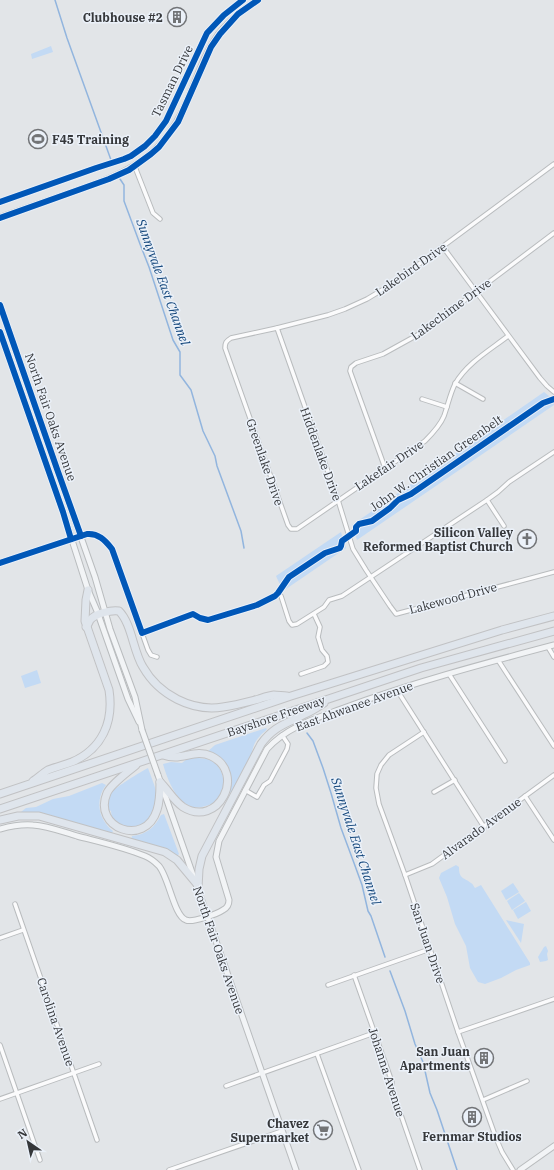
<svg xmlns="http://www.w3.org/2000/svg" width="554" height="1170" viewBox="0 0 554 1170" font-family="'IBM Plex Serif',serif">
<rect width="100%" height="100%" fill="#e2e5e8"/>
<g fill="#c3daf4">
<path d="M51 46 53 52 32 59 31 54Z"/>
<path d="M544 392 554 400V405L357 540 352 525Z"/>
<path d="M341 532 346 548 283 591 276 576Z"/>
<path d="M37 670 41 683 25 688 21 676Z"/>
<path d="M266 728 267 729C265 732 262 733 260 736 255 741 252 748 252 755L232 793 230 792 229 790 230 780 207 752 215 745Z"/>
<path d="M194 758C199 758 206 758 212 761 223 767 227 785 220 796 217 801 211 805 205 806 181 815 168 782 163 764L171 762 182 763 187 759Z"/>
<path d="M148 768C153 782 161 797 154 812 151 817 147 821 144 825L127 829 112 819 111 811 108 809C108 803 107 798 111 793 114 788 142 771 148 768Z"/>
<path d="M102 783 106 785C95 800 98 819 113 831L111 835 77 825C70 819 62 819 53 818 43 817 32 815 22 813L21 812 26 808 36 807 53 799 69 796Z"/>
<path d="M164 814 179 854 176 857 131 840 132 836C146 835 155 827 161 815Z"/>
<path d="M456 865 459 867C459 879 463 877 471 883 473 884 474 887 475 888L481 885 530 963V965L516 970 501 978 485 984 478 982 470 968 466 946 455 924 447 897 439 878 441 873Z"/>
<path d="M513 883 519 892 506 900 501 891Z"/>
<path d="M519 893 525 901 512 910 507 901Z"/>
<path d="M526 902 531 911 518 919 513 910Z"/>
<path d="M506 920 524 924 521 943Z"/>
<path d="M546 946 548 951 547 954 548 960 546 961 540 962 538 957 544 947Z"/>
</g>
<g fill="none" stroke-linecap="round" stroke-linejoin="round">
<g stroke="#92b5de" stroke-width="1.5">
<path d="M55 0 67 38 111 160"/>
<path d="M120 179 124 185V201L140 244 149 267 173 340 180 352V375L191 390 203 431 215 456 217 466 241 531 244 548"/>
<path d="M307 733 313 741 323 768 331 793 341 828 354 863 362 885 368 911 371 916 385 957"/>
<path d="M390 971 405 1011 415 1044 423 1062 430 1093 437 1110 457 1170"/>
</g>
<g stroke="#b9bcbe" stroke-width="5.5">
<g id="street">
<path d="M135 167 153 213 160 219"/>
<path d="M443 247 540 378 547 386 554 392"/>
<path d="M277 328 338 500 353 549 366 570 390 606 396 614 554 572"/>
<path d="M508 336C490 350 467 363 455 384 450 394 448 405 444 416 440 426 432 434 425 441L297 529H291L288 525 225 348C225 343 226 341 231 338L277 328 328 315 345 309 367 299 392 284 554 164"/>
<path d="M455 383 483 399"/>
<path d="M422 399 447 407"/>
<path d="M385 468 350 371 351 367 356 363 383 354 421 333 554 233"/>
<path d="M487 500 504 526"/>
<path d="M81 536C96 531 103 536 112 549L148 650 151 655 157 657"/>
<path d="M281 596 289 621 292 625 297 624 324 607 329 600 342 596 487 500 498 492 509 482 554 452"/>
<path d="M548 647 554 657"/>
<path d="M498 660 554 746"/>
<path d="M301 674 324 666 328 662 327 656 322 650 318 637 320 627 314 614"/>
<path d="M449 674 505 761"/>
<path d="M397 690 484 827"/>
<path d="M424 732 389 755 381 765 377 774 376 788 379 804 405 875 458 1032 496 1138 502 1152 513 1170"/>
<path d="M245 790 257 797 264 785 270 781 287 749 288 744 282 735"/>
<path d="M434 792 455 780"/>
<path d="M525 796 554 840"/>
<path d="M405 875 432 864 554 775"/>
<path d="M15 904 97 1140"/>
<path d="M0 938 23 930"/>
<path d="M354 975 392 1082V1089L420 1170"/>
<path d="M328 985 430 949"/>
<path d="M458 1032 554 999"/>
<path d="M0 1045 40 1160"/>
<path d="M317 1054 359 1170"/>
<path d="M226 1086 374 1033"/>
<path d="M0 1099 99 1064"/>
<path d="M483 1100 527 1081"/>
<path d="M169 1170 282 1131"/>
</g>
</g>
<g stroke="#b9bcbe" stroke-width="7">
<g id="secondary">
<path d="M0 202 96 168 124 159 131 156 145 146 155 136 166 121 207 33 224 15 243 0"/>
<path d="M0 218 109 179 129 170 151 154 159 147 178 122 211 47 220 34 238 14 258 0"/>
<path d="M0 305 57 469 95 577 110 629 135 697 142 730"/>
<path d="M0 332 63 512 88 590 97 611 128 699 139 722"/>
<path d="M0 563 81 536"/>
<path d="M158 775 296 1170"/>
<path d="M0 829C11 826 22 824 33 825 48 826 63 832 77 836 100 842 123 847 145 856 150 858 155 862 159 866 169 878 174 916 186 920 192 923 217 914 223 910 227 908 229 904 229 900L216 857 219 841 267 749C287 727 314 719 341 709 411 683 482 664 554 645"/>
<path d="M520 1170 554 1146"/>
</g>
</g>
<g stroke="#c1c2c4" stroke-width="9">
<g id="highway">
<path d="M86 627C88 625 89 622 90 620 96 613 111 610 119 611 132 624 133 651 143 667 159 695 192 712 223 707 236 705 247 702 259 699 264 697 269 696 274 695 278 695 283 696 287 696"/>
<path d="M136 765C128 772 111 784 107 793 92 828 145 848 157 810 160 801 160 791 160 782"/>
<path d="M33 781C38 778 43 773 48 770 56 767 64 765 72 762 102 749 114 722 109 690L85 621 86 600 88 590"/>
<path d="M160 782C168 790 174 801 183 807 218 829 247 773 211 756 198 750 187 757 175 757 171 757 166 756 163 755"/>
<path d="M0 794 291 696 502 630 554 616"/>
<path d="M0 809 421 668 554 631"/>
<path d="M0 820 18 816H39L165 852 177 860 197 884"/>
<path d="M198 888 199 869 202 856 261 744C274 726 286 724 305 714 312 711 318 707 324 703"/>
</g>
</g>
<use href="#street" stroke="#fbfbfc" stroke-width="3.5"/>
<use href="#secondary" stroke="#f2f4f6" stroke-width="5"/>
<use href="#highway" stroke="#dfe5ec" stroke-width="7"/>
<path stroke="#c1c1c3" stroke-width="1" d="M0 214C21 207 42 199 63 192 102 178 141 167 166 132 189 102 194 62 216 32 226 19 239 9 252 0"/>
<g stroke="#b9bcbe" stroke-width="7" stroke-linecap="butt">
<path id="secondary-bridge" d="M142 730 158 775"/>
</g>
<use href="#secondary-bridge" stroke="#f2f4f6" stroke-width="5"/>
<g stroke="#ebf1f9" stroke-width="8">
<g id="cycleway">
<path d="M0 202 96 168 124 159 131 156 145 146 155 136 166 121 207 33 224 15 243 0"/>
<path d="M0 218 109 179 129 170 151 154 159 147 178 122 211 47 220 34 238 14 258 0"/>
<path d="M0 305 57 469 81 536"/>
<path d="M0 332 63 512 71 539"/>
<path d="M0 563 87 534C98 533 105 540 112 549L142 633 193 614 200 618 208 620 257 605 275 596 278 593 289 577 325 553 340 548 341 546 342 541 356 531V527L359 524 372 521 390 508 398 500 411 494 543 403 554 399"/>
</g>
</g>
<use href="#cycleway" stroke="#0057b8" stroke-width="6"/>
</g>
<defs>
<g id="building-ring" transform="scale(1)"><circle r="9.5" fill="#ebf1f9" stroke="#727477" stroke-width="1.5"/><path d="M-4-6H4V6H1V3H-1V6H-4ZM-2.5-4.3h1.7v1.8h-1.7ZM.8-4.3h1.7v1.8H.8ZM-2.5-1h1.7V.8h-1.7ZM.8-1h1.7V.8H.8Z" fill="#727477"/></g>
<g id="stadium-ring" transform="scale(1)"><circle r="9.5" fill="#ebf1f9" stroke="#727477" stroke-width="1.5"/><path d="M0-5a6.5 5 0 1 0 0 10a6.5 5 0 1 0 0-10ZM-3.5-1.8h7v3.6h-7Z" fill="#727477"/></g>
<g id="church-ring" transform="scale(1)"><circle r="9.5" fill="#ebf1f9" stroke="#727477" stroke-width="1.5"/><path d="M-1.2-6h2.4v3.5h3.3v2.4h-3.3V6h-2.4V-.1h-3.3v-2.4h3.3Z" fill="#727477"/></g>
<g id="supermarket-ring" transform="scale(1)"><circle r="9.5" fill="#ebf1f9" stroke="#727477" stroke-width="1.5"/><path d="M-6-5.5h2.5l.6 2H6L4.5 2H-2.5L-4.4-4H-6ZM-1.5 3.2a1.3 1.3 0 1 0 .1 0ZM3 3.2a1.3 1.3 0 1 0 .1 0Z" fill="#727477"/></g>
</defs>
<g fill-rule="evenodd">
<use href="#building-ring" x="177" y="17"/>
<use href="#stadium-ring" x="38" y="139"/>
<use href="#church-ring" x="527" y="539"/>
<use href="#building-ring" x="484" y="1058"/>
<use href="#building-ring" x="472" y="1117"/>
<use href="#supermarket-ring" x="323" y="1130"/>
</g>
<g text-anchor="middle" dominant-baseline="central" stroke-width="3" stroke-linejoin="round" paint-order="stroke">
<g font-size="12" font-weight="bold" fill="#35373a" stroke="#ebf1f9" text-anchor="end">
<text x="163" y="17">Clubhouse #2</text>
<text x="52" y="139" text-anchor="start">F45 Training</text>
<text x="513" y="532">Silicon Valley<tspan x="513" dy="14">Reformed Baptist Church</tspan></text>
<text x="470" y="1051">San Juan<tspan x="470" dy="14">Apartments</tspan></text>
<text x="309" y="1123">Chavez<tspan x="309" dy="14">Supermarket</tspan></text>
<text x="472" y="1136" text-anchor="middle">Fernmar Studios</text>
</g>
<g font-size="12" fill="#35373a" stroke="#ebf1f9">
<text transform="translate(172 81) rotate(-64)">Tasman Drive</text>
<text transform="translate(411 269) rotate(-35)">Lakebird Drive</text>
<text transform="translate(451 309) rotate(-36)">Lakechime Drive</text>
<text transform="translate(51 417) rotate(71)">North Fair Oaks Avenue</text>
<text transform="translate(321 454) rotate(70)">Hiddenlake Drive</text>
<text transform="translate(265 462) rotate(71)">Greenlake Drive</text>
<text transform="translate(436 463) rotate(-35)">John W. Christian Greenbelt</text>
<text transform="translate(389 465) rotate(-34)">Lakefair Drive</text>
<text transform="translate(453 598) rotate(-15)">Lakewood Drive</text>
<text transform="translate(354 706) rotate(-20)">East Ahwanee Avenue</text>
<text transform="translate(276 716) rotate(-19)">Bayshore Freeway</text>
<text transform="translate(481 828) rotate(-36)">Alvarado Avenue</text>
<text transform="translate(428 943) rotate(71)">San Juan Drive</text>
<text transform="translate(219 950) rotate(71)">North Fair Oaks Avenue</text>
<text transform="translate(56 1022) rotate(71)">Carolina Avenue</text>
<text transform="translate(387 1072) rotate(72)">Johanna Avenue</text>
</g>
<g font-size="13" font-style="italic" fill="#13467b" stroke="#ebf1f9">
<text transform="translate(163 282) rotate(70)">Sunnyvale East Channel</text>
<text transform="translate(356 841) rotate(72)">Sunnyvale East Channel</text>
</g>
</g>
<g transform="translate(28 1142) rotate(326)" stroke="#ebf1f9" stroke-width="3" paint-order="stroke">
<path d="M0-3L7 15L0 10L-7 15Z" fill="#35373a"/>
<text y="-6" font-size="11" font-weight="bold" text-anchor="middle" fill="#35373a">N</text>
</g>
</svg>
